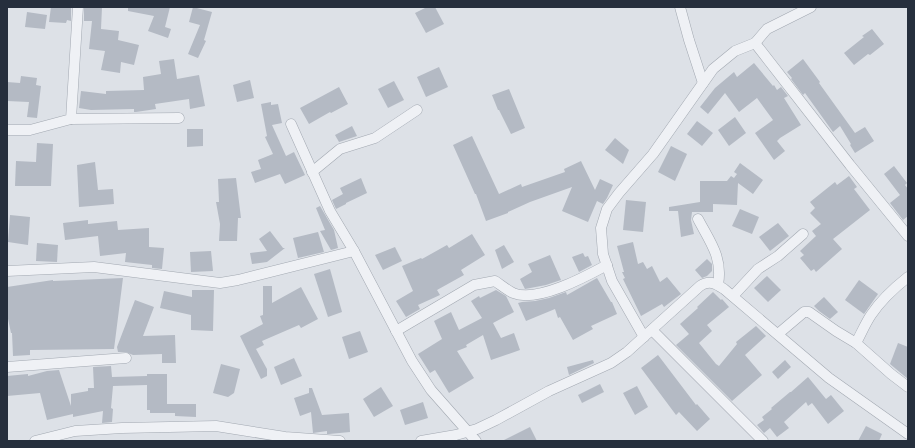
<svg xmlns="http://www.w3.org/2000/svg" width="915" height="448" viewBox="0 0 915 448" font-family="Helvetica,sans-serif">
<rect width="100%" height="100%" fill="#dde1e7"/>
<g fill="#b4bac4">
<path d="M51 7H71V21L67 20 66 23 49 22Z"/>
<path d="M84 7H102L101 29 119 31 118 40 139 45 134 65 121 62 120 73 101 70 105 51 89 49 92 21H84Z"/>
<path d="M128 7H170L165 27 171 29 168 38 148 31 154 16 128 11Z"/>
<path d="M193 7 212 12 204 40 206 41 198 58 188 54 200 25 189 22Z"/>
<path d="M427 7H435L444 24 426 33 415 13Z"/>
<path d="M27 12 47 15 45 29 25 27Z"/>
<path d="M872 29 884 44 870 55 868 54 854 65 844 53 864 37 862 36Z"/>
<path d="M174 59 177 79 199 75 205 106 190 109 189 99 155 104 156 109 136 112H134V109L91 110 79 108 81 91 106 94V91L144 90 143 77 161 74 159 61Z"/>
<path d="M803 59 820 82 819 83 855 133 865 127 874 141 855 153 850 145 851 144 840 126 833 132 805 93 803 95 791 79 792 78 787 72Z"/>
<path d="M754 63 773 86 774 85 777 90 781 87 788 96 784 98 801 125 780 138 777 141 785 151 774 160 755 133 773 120 757 98 739 112 725 93 708 114 700 107 715 88 734 72 737 77Z"/>
<path d="M439 67 448 87 426 97 417 77Z"/>
<path d="M21 76 37 78 36 85 41 86 37 118 27 117 29 102 7 101V82L20 83Z"/>
<path d="M250 80 254 98 237 102 233 85Z"/>
<path d="M394 81 404 100 388 108 378 89Z"/>
<path d="M339 87 348 104 331 113 330 112 309 124 300 108Z"/>
<path d="M509 89 525 128 511 134 499 110H498L492 95Z"/>
<path d="M271 102V105L278 104 282 123 272 125 286 156 294 152 305 175 285 184 280 174 255 183 251 172 261 169 258 160 273 154 265 137 267 136 261 104Z"/>
<path d="M735 117 746 133 729 146 718 130Z"/>
<path d="M697 121 713 133 702 146 687 134Z"/>
<path d="M352 126 357 136 339 142 335 135Z"/>
<path d="M187 129H203V146L187 147Z"/>
<path d="M472 136 499 194 521 184 522 187 565 172 564 169 581 161 595 190 600 179 613 185 607 198 603 204 597 201 588 222 562 211 572 187 530 202 508 212V213L486 221 476 194H475L453 145Z"/>
<path d="M615 138 629 150 623 164 605 150Z"/>
<path d="M37 143 53 144 51 186H15L16 161 36 162Z"/>
<path d="M671 146 687 154 675 181 658 172Z"/>
<path d="M95 162 98 190 113 189 114 204 79 207 77 165Z"/>
<path d="M740 163 763 180 753 194 738 183 737 205 713 204V212H692L691 220 694 234 681 237 678 211H669V207L700 202V181H727L731 176 734 178 737 174 734 172Z"/>
<path d="M894 166 907 183 905 185 908 189V216L903 220 890 203 900 195 884 174Z"/>
<path d="M849 176 857 187 854 189 870 210 833 239 842 249 816 272 814 269 811 271 800 258 804 255 800 251 816 236 812 231 821 224 810 213 815 208 810 202 835 182 837 185Z"/>
<path d="M236 178 241 218H238L237 241H219L220 224 216 202H219L218 179Z"/>
<path d="M361 178 367 193 346 203V204L336 209 332 200 343 194 340 188Z"/>
<path d="M626 200 646 202 643 232 623 230Z"/>
<path d="M320 206 334 230 338 248 331 250 320 231 325 230 316 208Z"/>
<path d="M740 209 759 217 752 234 732 226Z"/>
<path d="M10 215 30 217 28 245 8 242Z"/>
<path d="M88 220V224L117 221 118 230 149 228V247L164 248 162 269 152 268V265L125 262 126 253 100 256 98 236 65 240 63 223Z"/>
<path d="M778 223 789 236 770 251 759 237Z"/>
<path d="M270 231 283 248H285L267 262 252 264 250 253 267 251 259 239Z"/>
<path d="M318 232 324 252 298 258 293 238Z"/>
<path d="M472 234 485 255 461 270 464 275 437 290 440 295 418 305 420 309 406 317 396 301 413 291 402 266 421 258 422 259 447 245 449 248Z"/>
<path d="M633 242 638 264 643 262 647 269 652 266 660 282 667 277 681 294 664 307 662 304 641 316 623 279 625 278 622 272H624L617 246Z"/>
<path d="M37 243 58 245 57 262 36 261Z"/>
<path d="M504 245 514 262 502 269 495 250Z"/>
<path d="M395 247 402 261 383 270 375 255Z"/>
<path d="M211 251 213 271 191 272 190 252Z"/>
<path d="M583 253 585 257 588 256 592 265 579 272 572 257Z"/>
<path d="M550 255 561 280 546 285 525 289 520 279 532 272 528 264Z"/>
<path d="M707 259 712 264V271L707 276 702 278 695 270Z"/>
<path d="M330 269 342 312 328 317 314 274Z"/>
<path d="M767 276 781 290 768 302 754 288Z"/>
<path d="M123 278 114 349 30 350V355L13 356 12 333H11L7 314V287L53 280V281Z"/>
<path d="M597 278 611 302H612L617 314 591 326 593 329 573 340 560 317 558 318 555 309 526 321 518 303 522 302 535 301 549 298 566 292 567 295Z"/>
<path d="M859 280 878 294 864 314 845 300Z"/>
<path d="M263 286H272V303L301 287 318 319 301 328 299 325 262 341 264 345 256 349 267 369V376L261 379 240 336 263 324 260 316 263 315Z"/>
<path d="M192 290H214L213 331 191 330V315L160 308 164 291 192 297Z"/>
<path d="M496 290 506 296 514 312 493 323 501 338 514 333 520 350 491 360 483 335 466 345 467 347 457 351 474 378 449 393 435 370 430 373 418 354 442 339 434 321 451 312 459 330 482 318 471 301 479 296 480 298Z"/>
<path d="M713 292 721 300 722 299 729 307 707 325 712 331 699 343 716 364 719 366 737 344 736 342 756 326 766 336 745 355 762 375 732 401 676 345 689 334 680 324 698 308 697 307Z"/>
<path d="M824 297 838 312 830 319 819 311 814 306Z"/>
<path d="M135 300 154 307 143 336 175 335 176 363H162V354L133 355 126 352H118L117 347Z"/>
<path d="M360 331 368 352 349 359 342 337Z"/>
<path d="M898 343 908 347V379L890 364Z"/>
<path d="M658 355 696 405 697 404 710 419 697 431 679 412 676 415 641 368Z"/>
<path d="M294 358 302 376 281 385 274 367Z"/>
<path d="M593 360 594 363 569 375 567 367Z"/>
<path d="M785 360 791 367 778 379 772 372Z"/>
<path d="M221 364 240 369 234 393 228 397 213 393Z"/>
<path d="M111 366 112 377 147 376V374H167V404H196V417L175 416V413H150V410H147V385L113 386 111 408 113 409 112 422 102 423 103 411 73 417V414L47 420 40 393 7 396V376L28 374V376L47 371 59 370 71 406V394L88 391V388H94L93 367Z"/>
<path d="M808 377 826 399 831 395 844 411 828 424 812 403 808 406 806 402 784 422 789 428 777 437 770 428 764 433 757 425 764 420 762 417 772 409 771 408 790 392H791Z"/>
<path d="M600 384 604 392 582 403 578 395Z"/>
<path d="M637 386 648 407 635 415 623 393Z"/>
<path d="M381 387 393 406 374 417 363 399Z"/>
<path d="M309 388H312L322 415 349 413 350 432 329 434H327V431L313 433 311 412 300 416 294 398 309 393Z"/>
<path d="M423 402 428 418 405 425 400 410Z"/>
<path d="M866 426 882 434 879 441H858Z"/>
<path d="M530 427 537 441H502Z"/>
</g>
<g fill="none" stroke-linecap="round" stroke-linejoin="round">
<g stroke="#a2a8b1" stroke-width="11">
<g id="street">
<path d="M680 7 689 40 703 83"/>
<path d="M755 43 850 165 908 236"/>
<path d="M71 119 179 118"/>
<path d="M291 124 330 211 354 251 412 361 431 390 476 441"/>
<path d="M7 130H30L71 119 78 7"/>
<path d="M312 172 340 149 375 138 417 110"/>
<path d="M698 219C710 242 723 257 718 285"/>
<path d="M7 271 94 267 220 283 238 280 354 251"/>
<path d="M733 296 758 269 778 256 803 234"/>
<path d="M652 330 763 441"/>
<path d="M396 331 474 285 495 281C501 285 507 290 513 293 537 303 585 277 607 265"/>
<path d="M778 334 804 312H809L836 331 856 343 891 374 908 387"/>
<path d="M644 337 612 281 603 254 601 228 607 209 619 193 653 154 713 69 735 51 755 43 767 29 811 7"/>
<path d="M856 343C861 334 865 324 871 315 881 300 894 288 908 277"/>
<path d="M7 367 126 358"/>
<path d="M35 441 75 431 122 428 216 426 285 437 340 441"/>
<path d="M421 441 456 435 477 429 496 420 549 391 611 363 627 352 700 286C709 280 715 283 724 289L829 378 908 434"/>
</g>
</g>
<use href="#street" stroke="#eff1f5" stroke-width="10"/>
</g>
<rect width="915" height="448" fill="none" stroke="#262f3d" stroke-width="16"/>
</svg>
